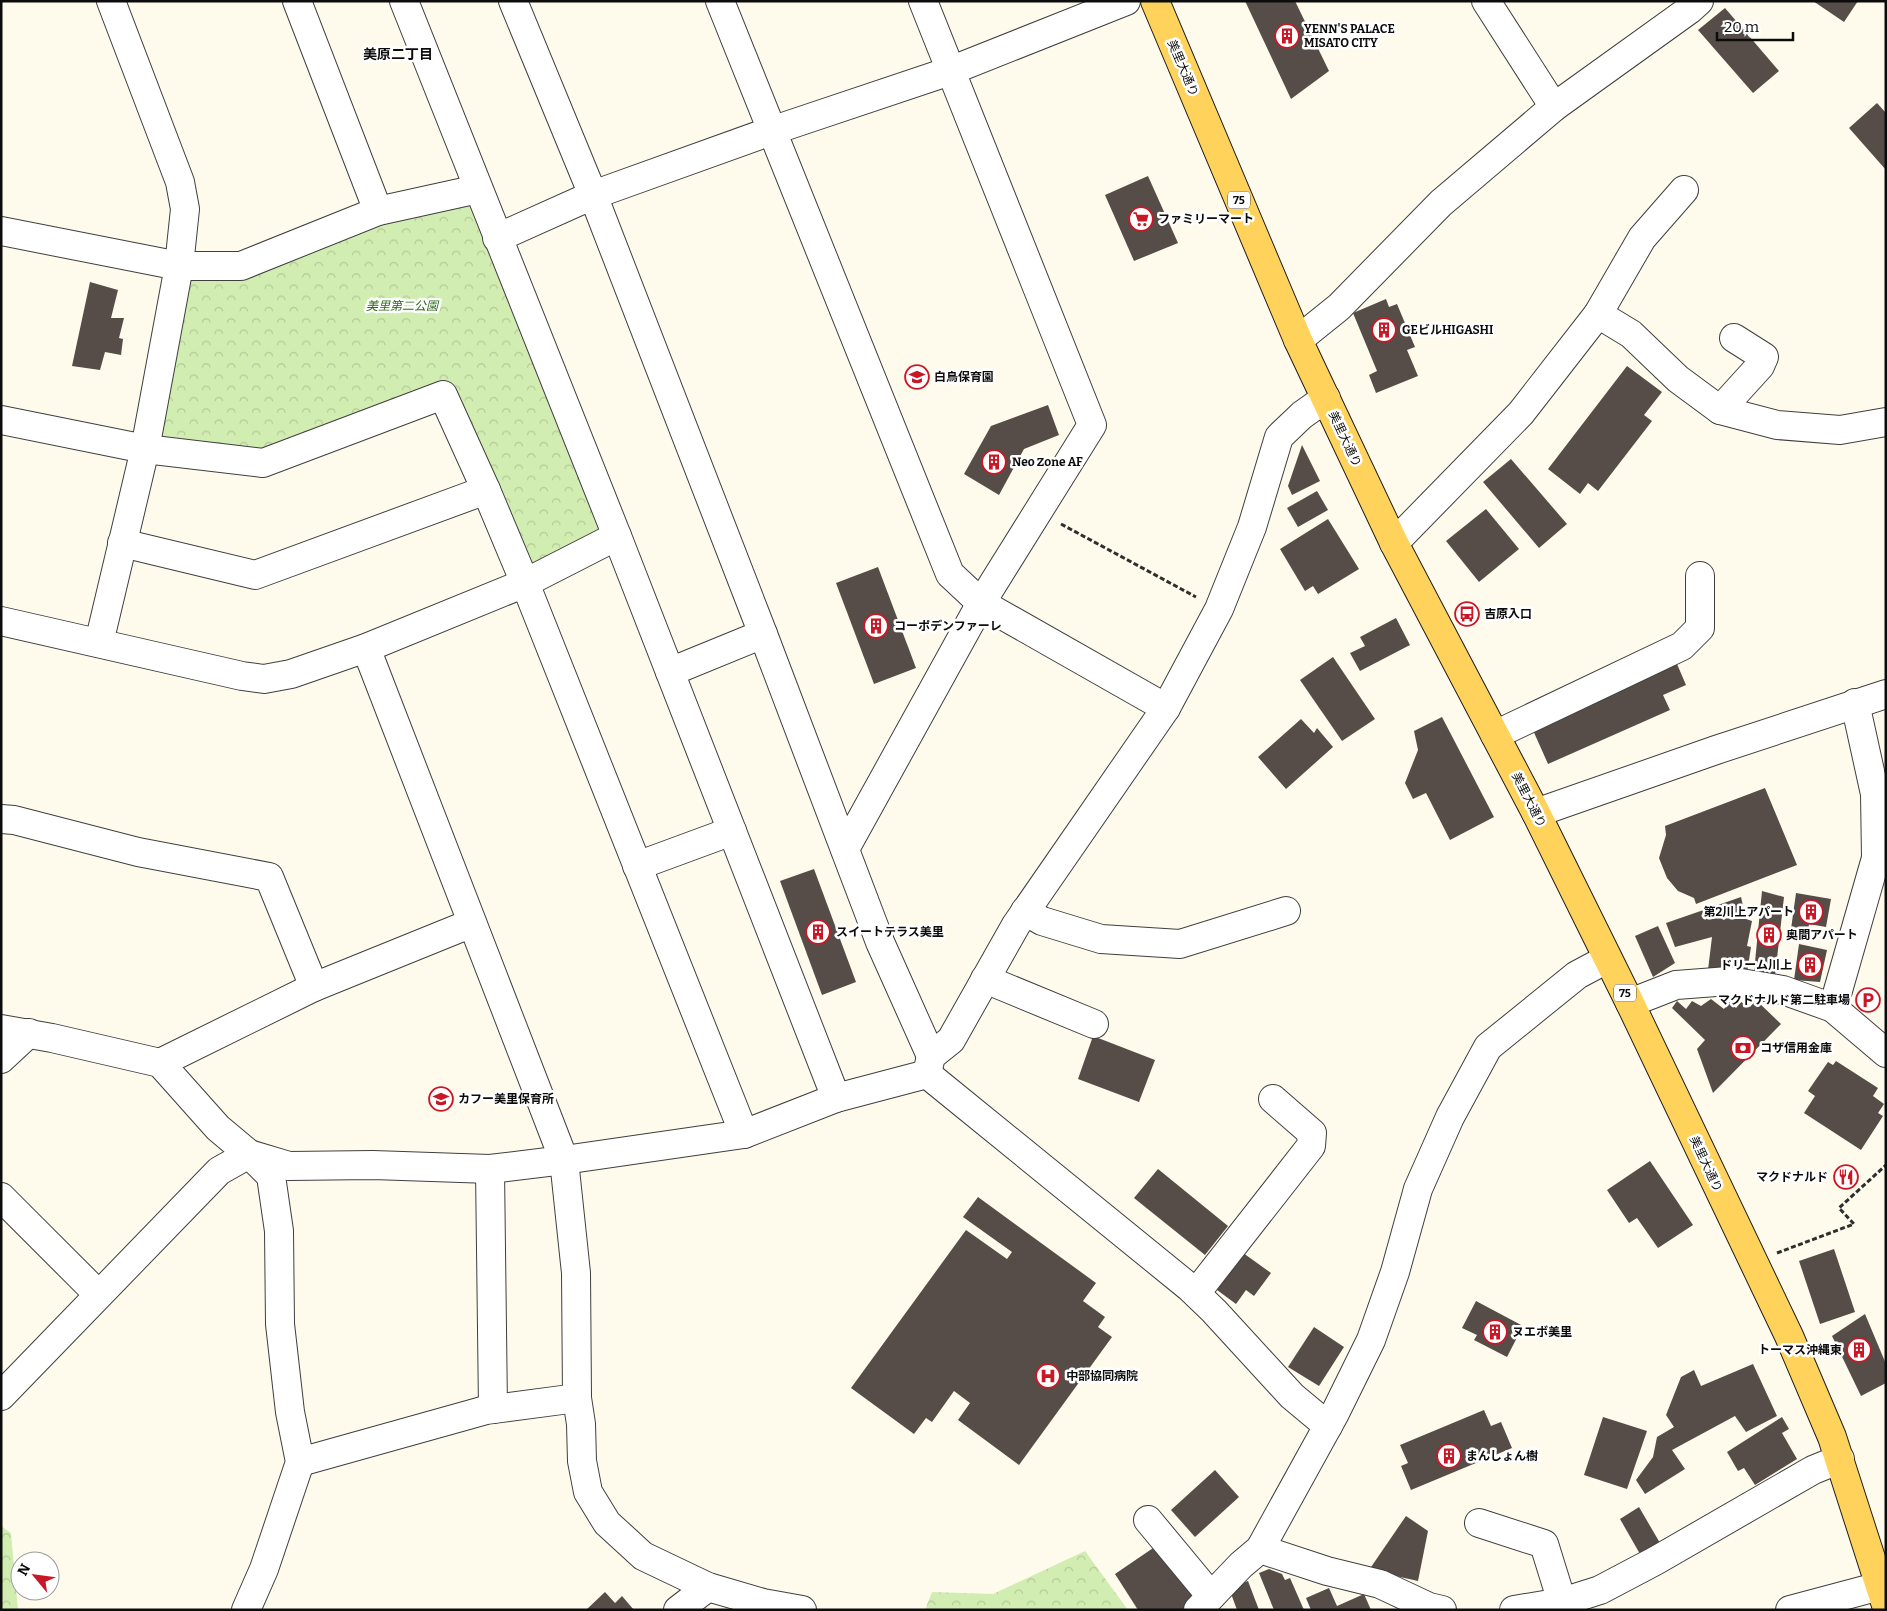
<svg xmlns="http://www.w3.org/2000/svg" width="1887" height="1611" viewBox="0 0 1887 1611" font-family="Bitter,'Noto Sans JP',serif">
<defs>
<pattern id="park-crowns" width="20" height="18" patternUnits="userSpaceOnUse" patternTransform="scale(1.25)"><rect width="20" height="18" fill="#d2edb2"/><path d="M2 6a3 3 0 1 1 6 0M12 15a3 3 0 1 1 6 0" fill="none" stroke="#b3ca98"/></pattern>
</defs>
<rect width="100%" height="100%" fill="#fffbec"/>
<g fill="url(#park-crowns)">
<path d="M478 189 617 536 525 583 443 395 263 463 145 449 179 266H241Z"/>
<path d="M1 1526 11 1533 18 1610H1Z"/>
<path d="M1085 1551 1128 1610H925L932 1592 993 1594Z"/>
</g>
<g fill="#564d48">
<path d="M1245 1H1295L1329 71 1291 99Z"/>
<path d="M1813 1H1858L1844 22Z"/>
<path d="M1725 8 1779 71 1753 93 1698 30Z"/>
<path d="M1877 103 1886 113V170L1849 128Z"/>
<path d="M1148 176 1178 243 1134 261 1105 195Z"/>
<path d="M90 282 118 290 111 318H124L119 338 123 339 121 355 105 352 100 370 72 366Z"/>
<path d="M1386 299 1389 307 1397 304 1415 347 1407 350 1418 376 1376 393 1369 375 1377 371 1353 313Z"/>
<path d="M1627 366 1662 392 1644 415 1652 421 1598 491 1588 483 1580 494 1548 469Z"/>
<path d="M1048 405 1059 435 1024 449 999 495 964 474 991 426Z"/>
<path d="M1302 445 1320 481 1292 495 1288 486Z"/>
<path d="M1511 459 1567 524 1539 548 1483 482Z"/>
<path d="M1317 491 1328 510 1298 527 1287 508Z"/>
<path d="M1486 509 1519 549 1479 582 1446 541Z"/>
<path d="M1328 519 1359 569 1318 594 1313 586 1305 591 1280 549Z"/>
<path d="M878 567 916 668 874 684 836 583Z"/>
<path d="M1396 618 1410 645 1360 671 1350 653 1365 646 1360 637Z"/>
<path d="M1333 657 1375 719 1342 741 1300 680Z"/>
<path d="M1677 664 1686 685 1663 695 1670 710 1548 764 1532 728Z"/>
<path d="M1442 717 1494 817 1450 840 1426 793 1413 799 1405 783 1418 750 1414 731Z"/>
<path d="M1301 719 1314 733 1317 728 1333 747 1286 789 1258 757Z"/>
<path d="M1765 788 1797 865 1696 904 1694 898 1678 891 1667 878 1659 858 1666 835 1665 826Z"/>
<path d="M814 869 856 982 822 995 780 881Z"/>
<path d="M1762 891 1784 897 1775 976 1754 972Z"/>
<path d="M1796 893 1831 899 1826 927 1809 924 1808 932 1791 929Z"/>
<path d="M1741 897 1746 919 1752 921 1747 946 1751 947 1747 973 1708 970 1712 937 1675 947 1666 923Z"/>
<path d="M1658 926 1675 963 1653 977 1635 936Z"/>
<path d="M1799 944 1827 950 1820 982 1794 980Z"/>
<path d="M1711 999 1724 1009 1729 1002 1736 1008 1741 1002 1750 1007 1756 1000 1781 1024 1713 1093 1697 1049 1705 1040 1672 1008 1677 1001 1686 1009 1692 1001 1701 1006Z"/>
<path d="M1093 1036 1155 1060 1139 1102 1078 1079Z"/>
<path d="M1836 1061 1878 1088 1873 1096 1884 1104 1878 1113 1883 1116 1861 1150 1804 1113 1815 1096 1808 1091 1828 1062 1833 1065Z"/>
<path d="M1650 1161 1693 1225 1658 1248 1637 1218 1629 1223 1607 1190Z"/>
<path d="M1158 1169 1228 1226 1205 1255 1134 1198Z"/>
<path d="M978 1197 1096 1283 1083 1301 1105 1317 1098 1327 1112 1337 1019 1465 958 1420 970 1403 954 1391 932 1422 926 1418 914 1434 851 1388 966 1230 1007 1259 1012 1252 963 1217Z"/>
<path d="M1834 1249 1855 1312 1820 1324 1799 1261Z"/>
<path d="M1239 1250 1271 1273 1254 1296 1246 1290 1236 1304 1213 1287Z"/>
<path d="M1476 1301 1523 1326 1507 1357 1474 1340 1477 1335 1462 1328Z"/>
<path d="M1865 1314 1886 1364V1383L1861 1396 1832 1336Z"/>
<path d="M1314 1327 1344 1347 1319 1386 1288 1367Z"/>
<path d="M1753 1364 1777 1416 1746 1432 1735 1416 1672 1450 1685 1469 1645 1494 1636 1480 1653 1457 1657 1437 1674 1427 1666 1415 1681 1377 1694 1370 1701 1386Z"/>
<path d="M1484 1410 1491 1426 1501 1422 1512 1448 1411 1490 1401 1466 1408 1463 1400 1445Z"/>
<path d="M1603 1417 1647 1431 1627 1489 1584 1475Z"/>
<path d="M1782 1417 1789 1429 1782 1433 1797 1459 1755 1485 1744 1468 1738 1471 1727 1452Z"/>
<path d="M1215 1470 1239 1497 1195 1537 1171 1510Z"/>
<path d="M1639 1507 1660 1543 1640 1554 1620 1519Z"/>
<path d="M1406 1516 1428 1531 1418 1581 1369 1570Z"/>
<path d="M1159 1544 1198 1601 1186 1610H1138L1115 1574Z"/>
<path d="M1269 1569 1282 1574 1285 1580 1290 1578 1304 1610H1274L1259 1573Z"/>
<path d="M1248 1581 1259 1610H1237L1229 1588Z"/>
<path d="M1329 1588 1337 1606 1364 1594 1371 1610H1311L1306 1598Z"/>
<path d="M605 1592 615 1603 622 1596 634 1610H586Z"/>
</g>
<g fill="none" stroke-linecap="round" stroke-linejoin="round">
<g stroke="#3f3f3f" stroke-width="30">
<g id="minor">
<path d="M297 1 378 211"/>
<path d="M404 1 617 536 836 1098"/>
<path d="M513 1 593 195 763 634 880 942 931 1056"/>
<path d="M720 1 950 574 981 603 1166 708"/>
<path d="M1486 1 1554 107"/>
<path d="M1 231 179 266H241L378 211 478 189"/>
<path d="M497 238 593 195 771 131 950 71 1126 1"/>
<path d="M1598 314 1642 238 1684 190"/>
<path d="M1298 340 1339 307 1441 203 1554 107 1689 10 1699 1"/>
<path d="M1720 410 1760 366 1764 357 1734 338"/>
<path d="M1 420 145 449 263 463 443 395 486 490 525 583 744 1134"/>
<path d="M122 543 255 575 486 490"/>
<path d="M1394 543 1521 413 1598 314 1631 334 1678 379 1720 410 1777 425 1840 430 1886 422"/>
<path d="M1 621 242 676 264 679 291 674 366 648 525 583 617 536"/>
<path d="M99 643 145 449 179 266 185 209 180 182 111 1"/>
<path d="M366 648 564 1160 576 1273 577 1398 581 1424 582 1461 588 1492 607 1523 643 1556 708 1587 763 1603 802 1610"/>
<path d="M670 672 763 634"/>
<path d="M1495 735 1682 646 1700 628V576"/>
<path d="M1536 813 1716 750 1886 694"/>
<path d="M1 819 14 820 138 852 269 877 314 987"/>
<path d="M845 849 981 603 1092 425 923 1"/>
<path d="M637 866 732 831"/>
<path d="M1025 911 1042 921 1101 939 1180 944 1286 911"/>
<path d="M985 979 1094 1024"/>
<path d="M1630 1003 1676 985 1729 981 1783 990 1833 1008 1886 1053"/>
<path d="M1833 1008 1876 858 1875 794 1855 703"/>
<path d="M1 1029 52 1038 160 1063 218 1128 249 1154 271 1176 279 1231 280 1324 290 1412 300 1462 264 1569 246 1610"/>
<path d="M1 1059 29 1033"/>
<path d="M160 1063 314 987 472 923"/>
<path d="M927 1074 1189 1287 1214 1311 1292 1396 1328 1426"/>
<path d="M490 1169 493 1409"/>
<path d="M1 1197 98 1294"/>
<path d="M1196 1293 1311 1146 1312 1133 1273 1099"/>
<path d="M1 1396 219 1171 249 1154 289 1166 373 1165 490 1169 564 1160 744 1134 836 1098 927 1074 931 1056 951 1040 1016 925 1166 708 1219 609 1252 527 1279 437 1302 415 1326 398"/>
<path d="M300 1462 486 1410 577 1398"/>
<path d="M1148 1520 1211 1596"/>
<path d="M1479 1523 1544 1544 1562 1602"/>
<path d="M1260 1549 1327 1571 1380 1584 1429 1607 1442 1610"/>
<path d="M678 1610 708 1587"/>
<path d="M1198 1610 1241 1565 1260 1549 1334 1415 1371 1340 1395 1272 1418 1189 1450 1117 1488 1047 1577 975 1607 959"/>
<path d="M1514 1610 1562 1602 1600 1590 1655 1561 1813 1470 1840 1459"/>
<path d="M1790 1610 1880 1586"/>
</g>
</g>
<g stroke="#1d1d1d" stroke-width="30">
<path id="major" d="M1155 1 1298 340 1394 543 1536 813 1630 1003 1789 1336 1832 1437 1886 1605"/>
</g>
<g stroke="#2e2e2e" stroke-width="3" stroke-dasharray="5 2.5" stroke-linecap="butt">
<path d="M1061 524 1196 597"/>
<path d="M1777 1253 1854 1224 1839 1208 1886 1165"/>
</g>
<use href="#minor" stroke="#fff" stroke-width="28"/>
<use href="#major" stroke="#ffd25c" stroke-width="28"/>
</g>
<defs>
<g id="building-ring" transform="scale(1.25)"><circle r="9.5" fill="#fff" stroke="#ca1725" stroke-width="1.5"/><path d="M-4-6H4V6H1V3H-1V6H-4ZM-2.5-4.3h1.7v1.8h-1.7ZM.8-4.3h1.7v1.8H.8ZM-2.5-1h1.7V.8h-1.7ZM.8-1h1.7V.8H.8Z" fill="#ca1725"/></g>
<g id="supermarket-ring" transform="scale(1.25)"><circle r="9.5" fill="#fff" stroke="#ca1725" stroke-width="1.5"/><path d="M-6-5.5h2.5l.6 2H6L4.5 2H-2.5L-4.4-4H-6ZM-1.5 3.2a1.3 1.3 0 1 0 .1 0ZM3 3.2a1.3 1.3 0 1 0 .1 0Z" fill="#ca1725"/></g>
<g id="school-ring" transform="scale(1.25)"><circle r="9.5" fill="#fff" stroke="#ca1725" stroke-width="1.5"/><path d="M0-5L7-2L0 1L-7-2ZM-4 1L0 2.5L4 1V4Q0 6-4 4Z" fill="#ca1725"/></g>
<g id="bus-ring" transform="scale(1.25)"><circle r="9.5" fill="#fff" stroke="#ca1725" stroke-width="1.5"/><path d="M-5-6H5V4H4V6H2V4H-2V6H-4V4H-5ZM-3.5-4V0h7V-4ZM-3.5 1.2v1.5H-2V1.2ZM2 1.2v1.5H3.5V1.2Z" fill="#ca1725"/></g>
<g id="parking-ring" transform="scale(1.25)"><circle r="9.5" fill="#fff" stroke="#ca1725" stroke-width="1.5"/><path d="M-3.5-5.5H1a3.5 3.5 0 0 1 0 7H-1V5.5H-3.5ZM-1-3.4V-.6H.8a1.4 1.4 0 0 0 0-2.8Z" fill="#ca1725"/></g>
<g id="bank-ring" transform="scale(1.25)"><circle r="9.5" fill="#fff" stroke="#ca1725" stroke-width="1.5"/><path d="M-6-4H6V4H-6ZM0-2.3a2.3 2.3 0 1 0 0 4.6a2.3 2.3 0 1 0 0-4.6Z" fill="#ca1725"/></g>
<g id="restaurant-ring" transform="scale(1.25)"><circle r="9.5" fill="#fff" stroke="#ca1725" stroke-width="1.5"/><path d="M-5-6h1v4h1v-4h1v4h1v-4h1v5L-1.5 .5V6h-2V.5L-5-1ZM5-6V6H3V1.5H1.5Q1.5-4 5-6Z" fill="#ca1725"/></g>
<g id="hospital-ring" transform="scale(1.25)"><circle r="9.5" fill="#fff" stroke="#ca1725" stroke-width="1.5"/><path d="M-5-5h3v3.5h4V-5h3V5h-3V1.5h-4V5h-3Z" fill="#ca1725"/></g>
</defs>
<g fill-rule="evenodd">
<use href="#building-ring" x="1287" y="36"/>
<use href="#supermarket-ring" x="1141" y="219"/>
<use href="#building-ring" x="1384" y="330"/>
<use href="#school-ring" x="917" y="377"/>
<use href="#building-ring" x="994" y="462"/>
<use href="#bus-ring" x="1467" y="614"/>
<use href="#building-ring" x="876" y="626"/>
<use href="#building-ring" x="1811" y="912"/>
<use href="#building-ring" x="818" y="932"/>
<use href="#building-ring" x="1769" y="935"/>
<use href="#building-ring" x="1810" y="965"/>
<use href="#parking-ring" x="1868" y="1000"/>
<use href="#bank-ring" x="1743" y="1048"/>
<use href="#school-ring" x="441" y="1099"/>
<use href="#restaurant-ring" x="1846" y="1177"/>
<use href="#building-ring" x="1495" y="1332"/>
<use href="#building-ring" x="1859" y="1350"/>
<use href="#hospital-ring" x="1048" y="1376"/>
<use href="#building-ring" x="1449" y="1456"/>
</g>
<g text-anchor="middle" dominant-baseline="central" stroke-width="5" stroke-linejoin="round" paint-order="stroke">
<g fill="#fff" stroke="#555" stroke-width="1">
<rect x="1228" y="191.5" width="22" height="17" rx="4"/>
<rect x="1614" y="984.5" width="22" height="17" rx="4"/>
</g>
<g font-size="11" font-weight="bold" fill="#0c0c0c">
<text x="1239" y="200">75</text>
<text x="1625" y="993">75</text>
</g>
<g font-size="12" font-weight="bold" fill="#0c0c0c" stroke="#fff" text-anchor="start">
<text x="1304" y="29">YENN'S PALACE<tspan x="1304" dy="14">MISATO CITY</tspan></text>
<text x="1158" y="219">ファミリーマート</text>
<text x="1402" y="330">GEビルHIGASHI</text>
<text x="934" y="377">白鳥保育園</text>
<text x="1012" y="462">Neo Zone AF</text>
<text x="1484" y="614">吉原入口</text>
<text x="894" y="626">コーポデンファーレ</text>
<text x="1794" y="912" text-anchor="end">第2川上アパート</text>
<text x="836" y="932">スイートテラス美里</text>
<text x="1786" y="935">奥間アパート</text>
<text x="1792" y="965" text-anchor="end">ドリーム川上</text>
<text x="1850" y="1000" text-anchor="end">マクドナルド第二駐車場</text>
<text x="1760" y="1048">コザ信用金庫</text>
<text x="458" y="1099">カフー美里保育所</text>
<text x="1828" y="1177" text-anchor="end">マクドナルド</text>
<text x="1512" y="1332">ヌエボ美里</text>
<text x="1842" y="1350" text-anchor="end">トーマス沖縄東</text>
<text x="1066" y="1376">中部協同病院</text>
<text x="1466" y="1456">まんしょん樹</text>
</g>
<g font-size="12" fill="#0c0c0c" stroke="#fff">
<text transform="translate(1183 68) rotate(67)">美里大通り</text>
<text transform="translate(1345 439) rotate(65)">美里大通り</text>
<text transform="translate(1529 800) rotate(63)">美里大通り</text>
<text transform="translate(1706 1164) rotate(65)">美里大通り</text>
</g>
<g font-size="12" font-style="italic" fill="#2b6a17" stroke="#fff">
<text x="402" y="306">美里第二公園</text>
</g>
<g font-size="14" font-weight="bold" fill="#0c0c0c" stroke="#fff">
<text x="398" y="54">美原二丁目</text>
</g>
</g>
<rect width="1887" height="1611" fill="none" stroke="#0c0c0c" stroke-width="5"/>
<g transform="translate(35 1576) rotate(299)"><circle r="24" fill="#ffffff" stroke="#9e9e9e"/>
<path d="M0-4L9 19L0 12L-9 19Z" fill="#ca1725"/>
<text y="-8" font-size="14" font-weight="bold" text-anchor="middle" fill="#0c0c0c">N</text>
</g>
<path d="M1717 32v8h76v-8" fill="none" stroke="#0c0c0c" stroke-width="2.5"/>
<text x="1724" y="32" font-size="15" fill="#0c0c0c" stroke="#ffffff" stroke-width="4" paint-order="stroke">20 m</text>
</svg>
